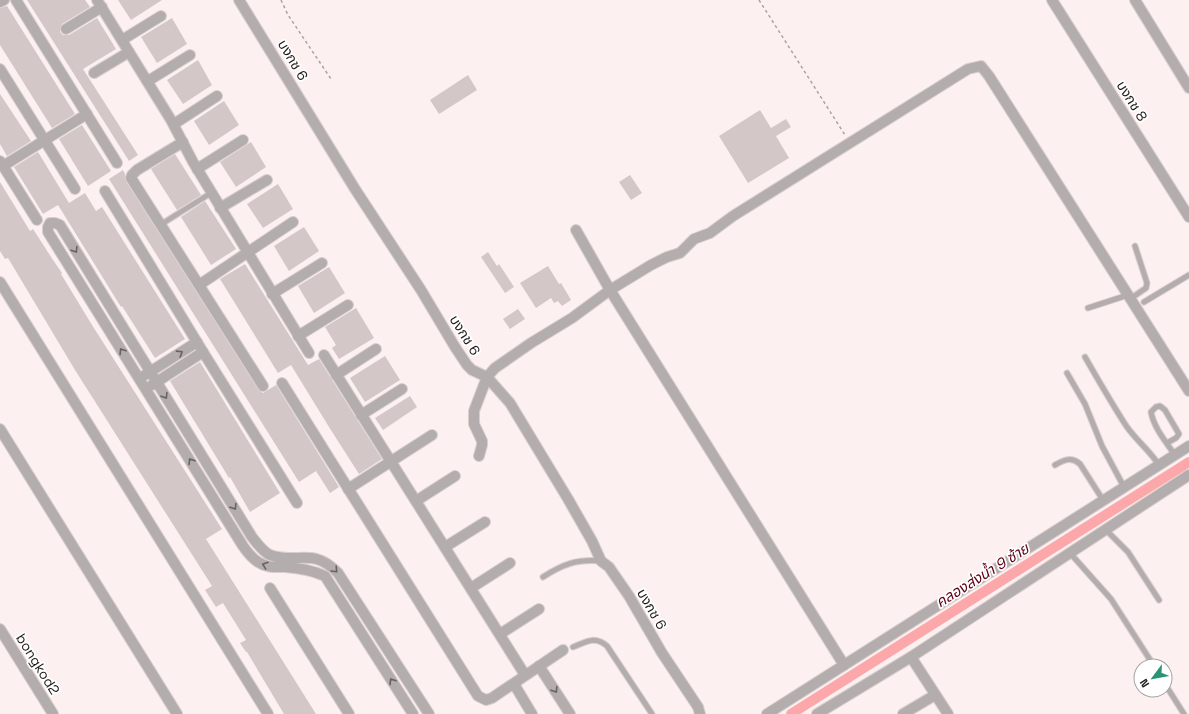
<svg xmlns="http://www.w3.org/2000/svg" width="1189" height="714" viewBox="0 0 1189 714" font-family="'Space Grotesk','Noto Sans Thai',sans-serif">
<rect width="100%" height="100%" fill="#fdf0f0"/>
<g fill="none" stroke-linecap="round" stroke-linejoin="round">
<path stroke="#fca8aa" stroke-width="10" d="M791 714 1189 462"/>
</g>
<g fill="#d3c7c7">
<path d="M27 0H85L90 7 62 24 60 29V32L63 35H69L97 18 116 49 83 69 138 155 129 161Z"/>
<path d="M118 0H162L131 20Z"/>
<path d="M7 6 75 114 52 128 0 45V8Z"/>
<path d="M172 18 187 44 157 63 141 37Z"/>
<path d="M198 60 212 85 183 104 167 80Z"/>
<path d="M468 75 477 90 439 114 430 100Z"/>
<path d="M0 94 31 141 7 156 0 144Z"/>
<path d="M224 101 239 125 209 145 194 121Z"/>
<path d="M760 110 771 128 786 119 791 127 776 136 789 158 748 183 719 136Z"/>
<path d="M82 125 111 171 88 186 59 139Z"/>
<path d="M251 142 266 167 236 187 220 162Z"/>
<path d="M38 152 69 203 85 193 96 211 102 207 185 339 155 358 122 306 121 307 58 205 43 214 14 167Z"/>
<path d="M175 154 201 195 177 210 151 169Z"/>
<path d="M123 170 125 174 126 181 258 389 263 393 276 385 339 487 330 493 316 471 299 482 109 179Z"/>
<path d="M630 175 642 193 631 200 619 182Z"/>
<path d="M0 182 30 231 33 229 53 260 62 273 61 274 92 325 222 529 206 539 316 714H284L247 652H246L240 643 246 640 223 603 216 607 205 590 212 586 75 370 8 258 5 259 0 251Z"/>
<path d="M278 184 293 209 263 228 247 204Z"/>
<path d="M205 201 236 249 211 265 181 217Z"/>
<path d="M304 227 319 251 289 271 274 246Z"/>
<path d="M488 252 497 266 499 264 514 287 505 293 481 257Z"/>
<path d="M245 264 308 365 319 359 382 459 359 474 329 427 291 365 278 373 220 279Z"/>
<path d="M548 266 559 284 561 283 571 300 562 306 558 301 554 303 551 298 536 308 520 283Z"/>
<path d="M329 267 345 293 314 313 298 286Z"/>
<path d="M356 308 374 338 339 359 332 348 336 345 325 327Z"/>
<path d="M518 309 525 319 510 329 503 319Z"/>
<path d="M385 356 400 380 365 402 350 378Z"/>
<path d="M200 362 280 493 250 512 230 477 229 478 170 381Z"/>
<path d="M410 396 417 407 383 430 375 418Z"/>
</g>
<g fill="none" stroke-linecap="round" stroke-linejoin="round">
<g stroke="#d9cecd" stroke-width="7">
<g id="service">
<path d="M160 225 211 193"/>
<path d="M1130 299 1146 288 1147 283 1135 246"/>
<path d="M1144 302 1189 275"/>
<path d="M1088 308 1128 295"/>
<path d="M1085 357C1099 381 1112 404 1127 427 1137 441 1150 451 1159 465"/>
<path d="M1067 373 1085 404 1102 446 1124 487"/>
<path d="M1167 443 1176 438 1179 434 1165 410 1160 406 1156 407 1151 412C1154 428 1166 442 1175 455"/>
<path d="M1055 465C1065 459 1072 457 1080 464L1103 500"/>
<path d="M1106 530 1128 552 1159 600"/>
<path d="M1070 553 1111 599 1154 666"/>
<path d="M543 577C563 564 577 559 601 561"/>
<path d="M573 647C586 642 595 635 607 646L652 714"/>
<path d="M1165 684 1184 714"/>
</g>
</g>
<g stroke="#d9cecd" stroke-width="12">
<g id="minor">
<path d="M16 0 117 163"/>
<path d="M97 0 171 120 193 162 309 353"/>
<path d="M239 0 355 189 421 290 455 347 467 365 472 370 487 377 510 403 568 499 592 541 601 561 609 567 629 596 662 653 698 707 700 714"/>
<path d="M1052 0 1189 217"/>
<path d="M1135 0 1189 88"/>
<path d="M0 2 4 0"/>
<path d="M66 29 102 7"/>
<path d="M122 40 161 16"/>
<path d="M0 69 75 189"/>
<path d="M94 73 129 52"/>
<path d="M148 81 190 55"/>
<path d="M174 124 217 96"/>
<path d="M183 142 137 170 132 175 131 178 263 386"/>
<path d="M0 161 37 220"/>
<path d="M3 166 87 114"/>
<path d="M197 169 243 140"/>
<path d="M105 191 203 352 297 503"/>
<path d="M220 208 267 180"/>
<path d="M576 230 610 290 844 665"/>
<path d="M0 282 268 714"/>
<path d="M199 285 293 222"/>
<path d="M272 294 322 263"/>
<path d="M298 336 348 305"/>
<path d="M324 355 525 675"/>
<path d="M145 375 197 342"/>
<path d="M336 375 376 349"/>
<path d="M282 383 478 696 486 700 492 698 563 650"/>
<path d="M152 385 203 352"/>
<path d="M361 415 402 389"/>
<path d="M0 429 177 714"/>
<path d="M479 456 482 445V441L474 424V411L487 377 495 368 531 343 572 318 610 290 651 265 667 257 680 253 694 239 710 233 733 216 968 69 981 66 989 76 1189 391"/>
<path d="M348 489 432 435"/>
<path d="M416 501 455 476"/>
<path d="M445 547 485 522"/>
<path d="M270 588 349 714"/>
<path d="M471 588 510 563"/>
<path d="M0 629 53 714"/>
<path d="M500 634 539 609"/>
<path d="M911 657 948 714"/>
<path d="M539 666 570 714"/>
<path d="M514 684 532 714"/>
<path d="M413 714 325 576C312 570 299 568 285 567 275 567 267 568 258 562 252 558 247 552 243 546L48 232V227L50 223H55L60 225 252 537C257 543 262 551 270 555 297 565 312 546 338 573L429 714"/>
<path d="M767 714 1189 446"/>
<path d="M817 714 911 657 1189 475"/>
<path d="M903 714 935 695"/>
</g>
</g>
<g stroke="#aca2a2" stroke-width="1.5" stroke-dasharray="3 3" stroke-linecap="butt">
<path d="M281 0 288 15 331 79"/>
<path d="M759 0 845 135"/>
</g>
<use href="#service" stroke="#b3adad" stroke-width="5"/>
<use href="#minor" stroke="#b3adad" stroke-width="10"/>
</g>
<defs><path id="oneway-chevron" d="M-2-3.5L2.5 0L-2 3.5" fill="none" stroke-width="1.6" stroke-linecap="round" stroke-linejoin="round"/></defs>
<g stroke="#686362">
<use href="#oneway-chevron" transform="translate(75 250) rotate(58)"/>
<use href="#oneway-chevron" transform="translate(122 351) rotate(-122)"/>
<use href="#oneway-chevron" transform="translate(180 353) rotate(-32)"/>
<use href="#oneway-chevron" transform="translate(165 396) rotate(58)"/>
<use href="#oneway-chevron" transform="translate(191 461) rotate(-122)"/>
<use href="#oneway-chevron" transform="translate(234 507) rotate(58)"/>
<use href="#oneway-chevron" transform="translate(265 565) rotate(-161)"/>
<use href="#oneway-chevron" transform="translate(335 570) rotate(47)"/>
<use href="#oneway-chevron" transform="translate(392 681) rotate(-122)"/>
<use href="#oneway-chevron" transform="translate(555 690) rotate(58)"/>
</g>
<g text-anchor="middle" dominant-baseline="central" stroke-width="3.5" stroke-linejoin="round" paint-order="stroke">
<g font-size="14" fill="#1d1918" stroke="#fff">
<text transform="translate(293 60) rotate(59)">บงกช 6</text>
<text transform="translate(1132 101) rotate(58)">บงกช 8</text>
<text transform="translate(465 335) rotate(58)">บงกช 6</text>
<text transform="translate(652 609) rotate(60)">บงกช 6</text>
<text transform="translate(38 664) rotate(58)">bongkod2</text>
</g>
<g font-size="15" font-style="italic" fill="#5d0014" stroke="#fff">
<text transform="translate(982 575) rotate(-32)">คลองส่งน้ำ 9 ซ้าย</text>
</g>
</g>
<g transform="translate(1153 678) rotate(238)"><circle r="19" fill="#ffffff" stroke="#a5a3a3"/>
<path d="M0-3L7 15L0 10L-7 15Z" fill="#299474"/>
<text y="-6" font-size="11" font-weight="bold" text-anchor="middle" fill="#1d1918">N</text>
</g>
</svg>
